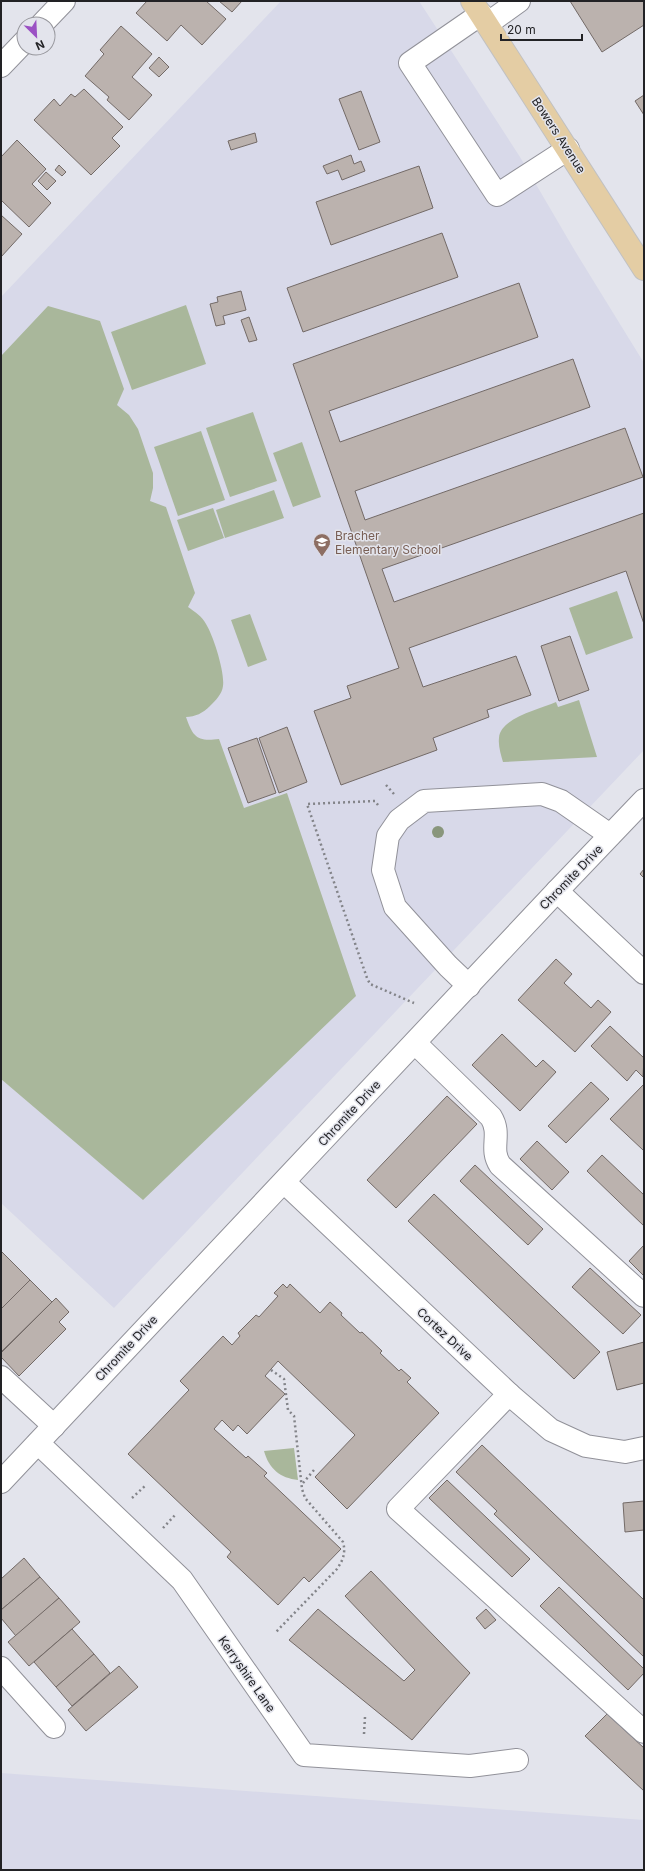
<svg xmlns="http://www.w3.org/2000/svg" width="645" height="1871" viewBox="0 0 645 1871" font-family="Inter,sans-serif">
<rect width="100%" height="100%" fill="#e3e4ec"/>
<g fill="#d8d9e9">
<path d="M281 1H419L520 157 575 251 644 363V750L114 1308 1 1203V297Z"/>
<path d="M1 1773 644 1820V1870H1Z"/>
</g>
<g fill="#a9b79b">
<path d="M186 305 206 364 132 390 111 332Z"/>
<path d="M48 306 100 321 124 389 117 405 129 415 138 429 153 473V488L150 501 166 507 195 593 188 607C195 612 202 616 206 624 213 635 225 672 223 686 222 694 216 700 210 706 203 713 195 717 186 717 193 737 197 742 219 739L244 808 287 793 356 996 143 1200 1 1079V356Z"/>
<path d="M253 412 277 481 230 497 206 428Z"/>
<path d="M201 431 225 500 178 516 154 447Z"/>
<path d="M302 442 321 497 293 507 273 453Z"/>
<path d="M274 490 284 518 225 538 216 510Z"/>
<path d="M213 508 224 538 188 551 177 520Z"/>
<path d="M617 591 633 638 586 655 569 608Z"/>
<path d="M250 614 267 660 248 667 231 620Z"/>
<path d="M579 700 597 757 503 762C501 755 498 746 499 738 500 718 540 709 556 702L558 707Z"/>
<path d="M294 1448 298 1480C280 1478 269 1469 264 1451Z"/>
</g>
<g fill="#bbb2ae" stroke="#736a67">
<path d="M147 1H206L226 19 202 45 181 25 167 41 136 13Z"/>
<path d="M219 1H242L232 12Z"/>
<path d="M570 1H644V25L602 52Z"/>
<path d="M121 26 152 54 132 77 152 95 129 120 107 100 109 97 85 76 104 54 100 50Z"/>
<path d="M159 57 169 67 159 77 149 68Z"/>
<path d="M84 89 123 127 112 138 120 146 91 175 34 120 54 99 60 106 71 94 75 97Z"/>
<path d="M361 91 380 142 359 150 339 99Z"/>
<path d="M644 95V115L635 101Z"/>
<path d="M255 133 257 142 231 150 228 141Z"/>
<path d="M17 140 46 169 32 184 51 203 29 227 1 200V157Z"/>
<path d="M351 155 354 164 361 161 365 171 342 180 338 170 327 174 323 166Z"/>
<path d="M59 165 66 172 62 176 55 170Z"/>
<path d="M419 166 433 208 331 245 316 202Z"/>
<path d="M46 172 56 181 47 190 38 181Z"/>
<path d="M1 215 22 234 1 257Z"/>
<path d="M442 233 458 277 303 332 287 288Z"/>
<path d="M519 283 538 337 329 411 340 442 573 359 590 407 355 491 365 520 625 428 643 477 382 569 394 602 644 513V624L626 571 409 648 423 687 516 656 531 695 487 710 489 717 433 738 437 750 341 785 314 711 351 698 347 686 399 668 293 364Z"/>
<path d="M241 291 246 310 223 316 225 324 216 326 210 304 218 302 217 297Z"/>
<path d="M249 317 257 340 249 342 241 320Z"/>
<path d="M570 636 589 690 559 701 541 646Z"/>
<path d="M287 727 307 782 279 793 259 738Z"/>
<path d="M257 738 276 793 248 803 228 748Z"/>
<path d="M644 869V878L640 874Z"/>
<path d="M556 959 572 974 564 983 591 1008 598 1000 611 1012 575 1052 518 1000Z"/>
<path d="M610 1026 644 1058 643 1077 636 1070 627 1081 591 1046Z"/>
<path d="M502 1034 536 1067 543 1060 556 1072 520 1111 472 1065Z"/>
<path d="M591 1082 609 1099 566 1143 548 1126Z"/>
<path d="M644 1084V1149L643 1150 610 1119Z"/>
<path d="M447 1096 477 1124 396 1208 367 1180Z"/>
<path d="M537 1141 569 1172 552 1190 520 1159Z"/>
<path d="M602 1155 644 1195V1226L587 1171Z"/>
<path d="M475 1165 543 1229 528 1245 460 1181Z"/>
<path d="M434 1194 600 1352 574 1379 408 1221Z"/>
<path d="M644 1245V1276L629 1261Z"/>
<path d="M1 1251 30 1280 1 1309Z"/>
<path d="M590 1268 641 1315 623 1334 572 1287Z"/>
<path d="M30 1280 52 1302 2 1351 1 1350V1309Z"/>
<path d="M283 1284 287 1288 290 1284 320 1313 330 1302 342 1313 341 1315 360 1333 362 1332 382 1351 380 1353 399 1371 401 1369 411 1378 407 1382 439 1413 347 1509 315 1477 355 1435 278 1361 265 1376 285 1394 247 1434 238 1425 233 1431 222 1420 214 1429 246 1458 248 1456 267 1473 264 1476 341 1549 309 1582 304 1577 278 1605 227 1557 231 1552 128 1454 189 1390 180 1381 223 1336 232 1345 240 1336 238 1333 256 1315 259 1317 278 1296 274 1293Z"/>
<path d="M56 1298 69 1312 59 1322 66 1329 19 1376 1 1357V1353Z"/>
<path d="M644 1342V1383L617 1390 607 1352Z"/>
<path d="M482 1445 644 1600V1657L494 1514 497 1511 456 1472Z"/>
<path d="M447 1480 530 1559 512 1577 429 1498Z"/>
<path d="M644 1501V1530L625 1532 623 1503Z"/>
<path d="M24 1558 40 1577 1 1610V1579Z"/>
<path d="M371 1571 470 1673 412 1740 289 1640 318 1609 404 1681 415 1670 345 1596Z"/>
<path d="M40 1577 59 1598 16 1636 1 1618V1610Z"/>
<path d="M559 1587 644 1669V1673L628 1690 540 1606Z"/>
<path d="M59 1598 80 1622 29 1666 8 1642Z"/>
<path d="M486 1609 496 1620 485 1629 476 1618Z"/>
<path d="M72 1629 94 1654 56 1687 34 1662Z"/>
<path d="M94 1654 110 1673 72 1706 56 1687Z"/>
<path d="M119 1666 138 1687 86 1731 68 1710Z"/>
<path d="M607 1714 644 1748V1791L585 1736Z"/>
</g>
<g fill="none" stroke-linecap="round" stroke-linejoin="round">
<g stroke="#919199" stroke-width="24">
<g id="minor">
<path d="M481 14 410 63 497 195 568 149"/>
<path d="M42 24 64 1"/>
<path d="M487 24 519 1"/>
<path d="M1 66 24 42"/>
<path d="M557 891 644 973"/>
<path d="M469 986 448 966 395 907 383 870 388 836 399 820 424 801 542 794 561 801 610 835"/>
<path d="M415 1043 491 1117C502 1135 489 1148 500 1165L644 1296"/>
<path d="M284 1182 509 1394 551 1430 586 1446 625 1452 644 1448"/>
<path d="M1 1377 54 1426"/>
<path d="M509 1394 398 1509 644 1732"/>
<path d="M38 1443 182 1580 304 1755 470 1766 517 1760"/>
<path d="M1 1482 557 891 644 800"/>
<path d="M1 1668 54 1727"/>
</g>
</g>
<g stroke="#c1c1c2" stroke-width="24">
<path id="major" d="M472 1 644 269"/>
</g>
<g stroke="#838489" stroke-width="2.5" stroke-dasharray="2 3" stroke-linecap="butt">
<path d="M386 785 394 794"/>
<path d="M378 805 375 801 307 804 367 978 370 984 414 1003"/>
<path d="M271 1370 284 1379 288 1410 294 1416 302 1489 305 1498 343 1542C346 1553 343 1560 337 1569L275 1633"/>
<path d="M303 1483 314 1470"/>
<path d="M132 1498 146 1485"/>
<path d="M163 1528 176 1514"/>
<path d="M364 1734 365 1717"/>
</g>
<use href="#minor" stroke="#fff" stroke-width="22"/>
<use href="#major" stroke="#e4cda4" stroke-width="22"/>
</g>
<circle fill="#89967c" cx="438" cy="832" r="6"/>
<defs>
<g id="school-pin" transform="scale(0.9)"><path d="M0 17L-7.5 6A9.5 9.5 0 1 1 7.5 6Z" fill="#8d6e63" stroke="#e3e4ec"/><path d="M0-5L7-2L0 1L-7-2ZM-4 1L0 2.5L4 1V4Q0 6-4 4Z" fill="#fff"/></g>
</defs>
<g fill-rule="evenodd">
<use href="#school-pin" x="322" y="542"/>
</g>
<g text-anchor="middle" dominant-baseline="central" stroke-width="3" stroke-linejoin="round" paint-order="stroke">
<g font-size="12" fill="#222225" stroke="#e3e4ec">
<text transform="translate(559 135) rotate(57)">Bowers Avenue</text>
<text transform="translate(571 877) rotate(-46)">Chromite Drive</text>
<text transform="translate(349 1113) rotate(-47)">Chromite Drive</text>
<text transform="translate(445 1334) rotate(43)">Cortez Drive</text>
<text transform="translate(126 1348) rotate(-47)">Chromite Drive</text>
<text transform="translate(247 1674) rotate(55)">Kerryshire Lane</text>
</g>
<g font-size="12" fill="#785e54" stroke="#e3e4ec" text-anchor="start">
<text x="335" y="535">Bracher<tspan x="335" dy="14">Elementary School</tspan></text>
</g>
</g>
<rect width="645" height="1871" fill="none" stroke="#222225" stroke-width="4"/>
<g transform="translate(36 36) rotate(156)"><circle r="19" fill="#e3e4ec" stroke="#96969c"/>
<path d="M0-3L7 15L0 10L-7 15Z" fill="#9b51c4"/>
<text y="-6" font-size="11" font-weight="bold" text-anchor="middle" fill="#222225">N</text>
</g>
<path d="M501 34v6h81v-6" fill="none" stroke="#222225" stroke-width="2"/>
<text x="507" y="34" font-size="12" fill="#222225" stroke="#e3e4ec" stroke-width="3" paint-order="stroke">20 m</text>
</svg>
